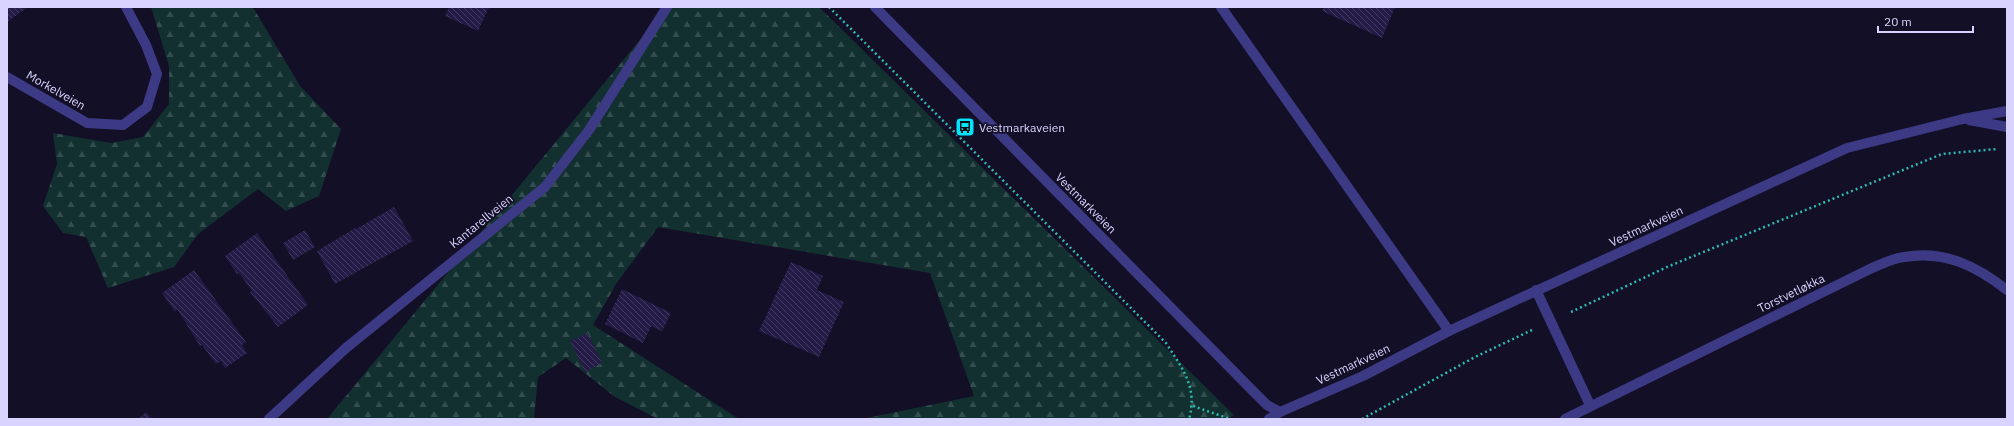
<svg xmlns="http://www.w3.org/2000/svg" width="2014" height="426" viewBox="0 0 2014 426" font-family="'IBM Plex Sans',sans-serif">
<defs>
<pattern id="forest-firs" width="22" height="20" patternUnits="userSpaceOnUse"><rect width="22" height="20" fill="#12302f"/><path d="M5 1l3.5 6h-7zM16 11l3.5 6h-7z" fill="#344d4e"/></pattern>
<pattern id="building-back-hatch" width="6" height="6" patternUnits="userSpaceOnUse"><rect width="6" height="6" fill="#241b47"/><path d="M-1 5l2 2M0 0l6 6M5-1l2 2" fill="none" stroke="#433b63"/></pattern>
</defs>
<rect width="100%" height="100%" fill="#130f26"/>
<g fill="url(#forest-firs)">
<path d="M151 7H251L254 9 300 86 341 129 319 196 286 211 258 189 198 234 174 267 108 288 86 237 63 233 43 206 57 164 53 133 111 143 143 137 169 104V66Z"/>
<path d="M667 7H819L1234 415 1228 419H862L974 396 930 273 658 227 616 284 593 325 739 419H658L615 397 566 358 538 377 534 419H327Z"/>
</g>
<g fill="url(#building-back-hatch)">
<path d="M7 7H28L7 22Z"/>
<path d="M449 7H489L478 31 445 16Z"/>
<path d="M1324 7H1395L1382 38 1322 11Z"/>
<path d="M394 207 413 241 335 284 317 251 355 228 356 229Z"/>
<path d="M305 230 315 247 293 260 283 243Z"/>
<path d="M257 233 308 305 278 327 250 292 252 291 239 273 237 274 225 256Z"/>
<path d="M791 262 823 276 817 290 844 302 819 357 759 331Z"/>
<path d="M194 270 246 342 242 345 247 353 225 368 221 361 216 364 202 345 200 346 177 309 175 312 162 293Z"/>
<path d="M622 289 671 313 662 331 651 326 643 343 605 324Z"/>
<path d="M588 333 602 363 585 372 570 341Z"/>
<path d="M146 412 152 419H138Z"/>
</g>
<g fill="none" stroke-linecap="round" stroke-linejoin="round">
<g stroke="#2fb8b0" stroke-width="2.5" stroke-dasharray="2 3" stroke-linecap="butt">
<path d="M829 7 1166 343C1182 368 1198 387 1189 419"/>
<path d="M1571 312 1667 267 1942 154 1997 149"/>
<path d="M1193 406 1230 419"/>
<path d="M1362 419 1475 357 1532 330"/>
</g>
<g stroke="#3d3a85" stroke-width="10">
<path d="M875 7 1249 387 1267 405 1280 412 1363 376 1449 331 1847 148 1963 119 2007 111"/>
<path d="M1221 7 1449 331"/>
<path d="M7 77 87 123 123 125 147 107 157 74 146 45 126 7"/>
<path d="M1969 120 2007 127"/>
<path d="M1536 290 1590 405"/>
<path d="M269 419 346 348 545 187 589 130 667 7"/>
<path d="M1269 419 1280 412"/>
<path d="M1565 419 1872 268C1882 264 1893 258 1904 257 1945 250 1976 266 2007 290"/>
</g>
</g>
<defs>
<g id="bus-square" transform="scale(1)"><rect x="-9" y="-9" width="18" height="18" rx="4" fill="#00e5ff" stroke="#130f26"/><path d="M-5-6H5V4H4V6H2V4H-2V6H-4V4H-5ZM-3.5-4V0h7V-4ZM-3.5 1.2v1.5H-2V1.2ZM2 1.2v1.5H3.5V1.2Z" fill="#111"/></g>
</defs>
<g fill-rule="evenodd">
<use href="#bus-square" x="965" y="127"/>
</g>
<g text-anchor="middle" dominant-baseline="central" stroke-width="3.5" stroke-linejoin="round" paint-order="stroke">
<g font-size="12" fill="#d9d4ff" stroke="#130f26">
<text transform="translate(56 90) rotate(30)">Morkelveien</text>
<text transform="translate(1086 203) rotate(45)">Vestmarkveien</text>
<text transform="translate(481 221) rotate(-39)">Kantarellveien</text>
<text transform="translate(1646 226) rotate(-25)">Vestmarkveien</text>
<text transform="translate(1791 293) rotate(-26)">Torstvetløkka</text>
<text transform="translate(1353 364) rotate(-25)">Vestmarkveien</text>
</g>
<g font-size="12" fill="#d9d4ff" stroke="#130f26" text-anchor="start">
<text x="979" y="127">Vestmarkaveien</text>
</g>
</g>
<rect width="2014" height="426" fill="none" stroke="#d9d4ff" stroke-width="16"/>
<path d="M1878 26v6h95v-6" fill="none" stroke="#d9d4ff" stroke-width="2"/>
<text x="1884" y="26" font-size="12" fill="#d9d4ff" stroke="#130f26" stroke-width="3" paint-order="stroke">20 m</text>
</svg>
